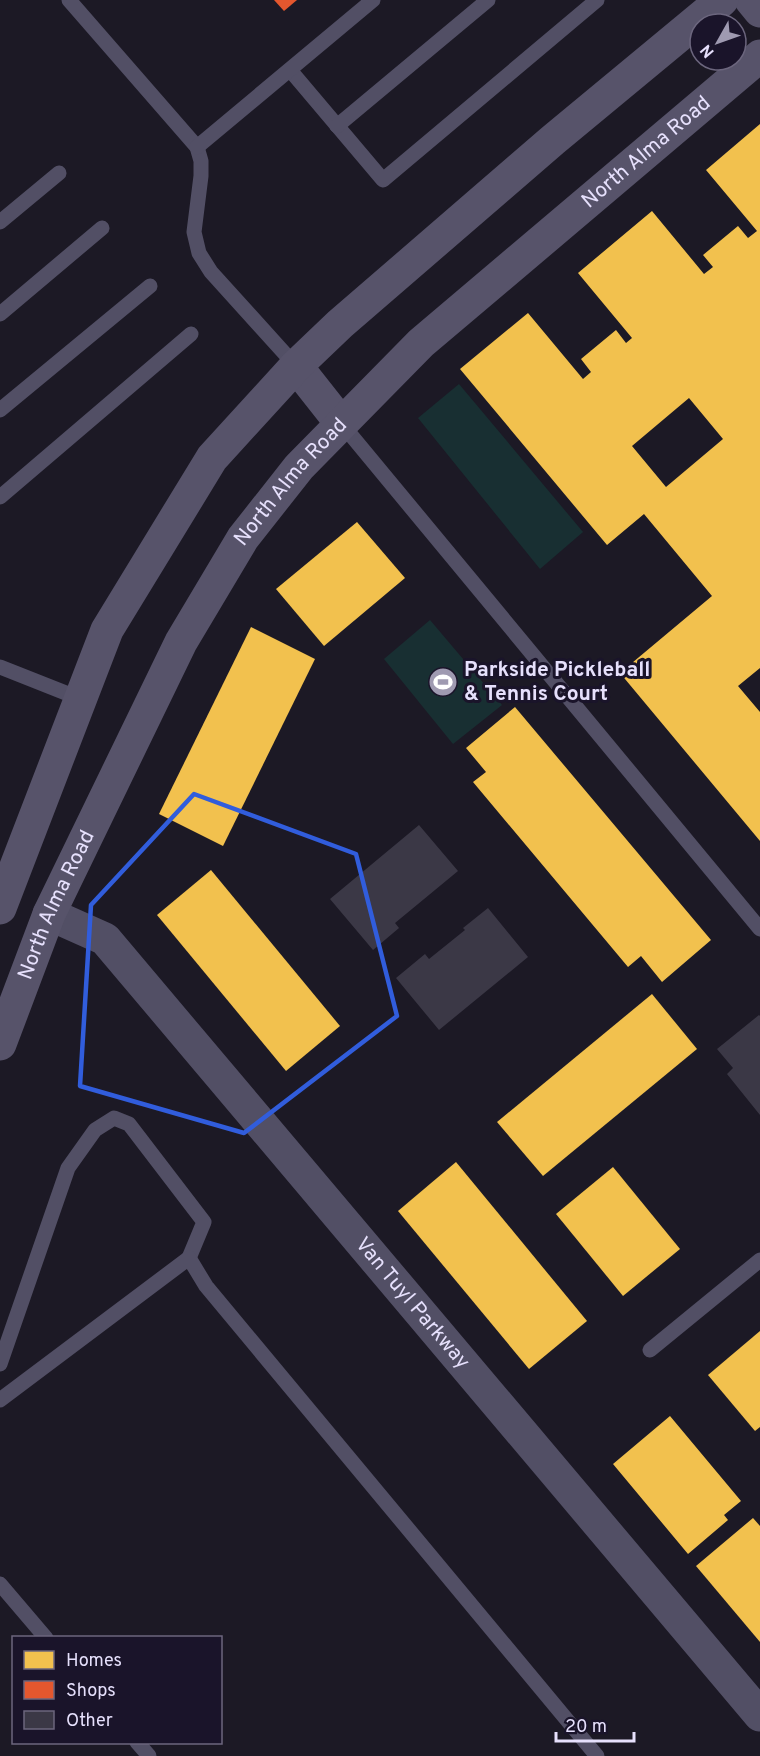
<svg xmlns="http://www.w3.org/2000/svg" width="760" height="1756" viewBox="0 0 760 1756" font-family="Overpass,sans-serif">
<rect width="100%" height="100%" fill="#1c1925"/>
<g fill="#182f32">
<path d="M459 384 583 532 540 569 418 418Z"/>
<path d="M430 620 502 705 453 744 384 659Z"/>
</g>
<g fill="#f2c14e" fill-rule="evenodd">
<path d="M760 124V668L738 686 760 712V841L620 673 712 596 644 514 607 545 460 369 528 313 583 379 591 372 581 359 616 330 626 343 632 338 578 273 652 211 704 274 713 267 703 255 738 226 748 238 757 231 706 170ZM689 398 723 439 666 487 632 446Z"/>
<path d="M357 522 405 578 324 646 276 589Z"/>
<path d="M251 627 315 659 223 846 159 814Z"/>
<path d="M515 707 711 940 662 982 641 956 628 967 473 782 486 772 466 748Z"/>
<path d="M211 870 340 1026 286 1071 157 915Z"/>
<path d="M652 994 697 1049 543 1176 497 1122Z"/>
<path d="M456 1162 587 1321 529 1369 398 1211Z"/>
<path d="M613 1167 680 1249 623 1296 556 1214Z"/>
<path d="M760 1331V1427L755 1431 708 1375Z"/>
<path d="M670 1416 741 1501 724 1515 728 1520 688 1554 613 1464Z"/>
<path d="M753 1518 760 1526V1642L696 1566Z"/>
</g>
<path fill="#e4572e" d="M274 0H297L284 11Z"/>
<g fill="#3b3846">
<path d="M419 825 458 871 395 923 399 928 373 950 330 899Z"/>
<path d="M488 908 528 957 439 1030 396 978 425 954 429 959 465 930 463 928Z"/>
<path d="M759 1015 760 1016V1115L727 1074 733 1068 717 1049Z"/>
</g>
<g fill="none" stroke-linecap="round" stroke-linejoin="round">
<g stroke="#524f65" stroke-width="15">
<path d="M69 0 197 147 201 161V176L194 232 199 253 211 272 296 366"/>
<path d="M290 70 383 180 597 0"/>
<path d="M337 126 488 0"/>
<path d="M197 147 373 0"/>
<path d="M0 222 59 173"/>
<path d="M0 314 102 228"/>
<path d="M0 410 150 286"/>
<path d="M341 423 760 929"/>
<path d="M0 497 191 334"/>
<path d="M0 667 81 699"/>
<path d="M650 1350 760 1260"/>
<path d="M0 1364 68 1168 95 1130 114 1118 129 1124 204 1222 189 1258"/>
<path d="M0 1400 189 1258 206 1286 597 1756"/>
<path d="M0 1584 46 1638"/>
<path d="M137 1742 149 1756"/>
</g>
<path stroke="#524f65" stroke-width="33" id="s1" d="M49 914 105 939 760 1715"/>
<g stroke="#57536a" stroke-width="33">
<path d="M751 0 760 11"/>
<path d="M296 366 341 423"/>
<path d="M0 908 107 630 212 458 296 366 340 324 553 140 722 0"/>
<path id="s2" d="M0 1044 49 914 181 642 243 538 299 467 421 343 760 56"/>
</g>
</g>
<path fill="none" stroke="#315ddc" stroke-width="4.5" stroke-linejoin="round" d="M194 794 356 854 397 1016 244 1133 80 1086 91 905Z"/>
<defs>
<g id="stadium-disc" transform="scale(1.5)"><circle r="9.5" fill="#9f9ab1" stroke="#1a142a"/><path d="M0-5a6.5 5 0 1 0 0 10a6.5 5 0 1 0 0-10ZM-3.5-1.8h7v3.6h-7Z" fill="#fff"/></g>
</defs>
<g fill-rule="evenodd">
<use href="#stadium-disc" x="443" y="682"/>
</g>
<g text-anchor="middle" dominant-baseline="central" stroke-width="6" stroke-linejoin="round" paint-order="stroke">
<g font-size="21" fill="#e6e0fc" stroke="#1a142a">
<text stroke="none"><textPath href="#s2" startOffset="1122">North Alma Road</textPath></text>
<text stroke="none"><textPath href="#s2" startOffset="636">North Alma Road</textPath></text>
<text stroke="none"><textPath href="#s2" startOffset="150">North Alma Road</textPath></text>
<text stroke="none"><textPath href="#s1" startOffset="538">Van Tuyl Parkway</textPath></text>
</g>
<g font-size="21" font-weight="bold" fill="#e6e0fc" stroke="#1a142a" text-anchor="start">
<text x="464" y="670">Parkside Pickleball<tspan x="464" dy="24">&amp; Tennis Court</tspan></text>
</g>
</g>
<rect x="12" y="1636" width="210" height="108" fill="#1a142a" stroke="#6c667e" stroke-width="1.5"/>
<rect x="24" y="1651" width="30" height="18" fill="#f2c14e" stroke="#6c667e" stroke-width="1.5"/>
<text x="66" y="1666" font-size="18" fill="#e6e0fc">Homes</text>
<rect x="24" y="1681" width="30" height="18" fill="#e4572e" stroke="#6c667e" stroke-width="1.5"/>
<text x="66" y="1696" font-size="18" fill="#e6e0fc">Shops</text>
<rect x="24" y="1711" width="30" height="18" fill="#3b3846" stroke="#6c667e" stroke-width="1.5"/>
<text x="66" y="1726" font-size="18" fill="#e6e0fc">Other</text>
<g transform="translate(718 42) rotate(230)"><circle r="28" fill="#1a142a" stroke="#6c667e" stroke-width="1.5"/>
<path d="M0-4.5L10 22L0 15L-10 22Z" fill="#9f9ab1"/>
<text y="-9" font-size="16" font-weight="bold" text-anchor="middle" fill="#e6e0fc">N</text>
</g>
<path d="M556 1732v9h78v-9" fill="none" stroke="#e6e0fc" stroke-width="3"/>
<text x="565" y="1732" font-size="18" fill="#e6e0fc" stroke="#1a142a" stroke-width="4.5" paint-order="stroke">20 m</text>
</svg>
